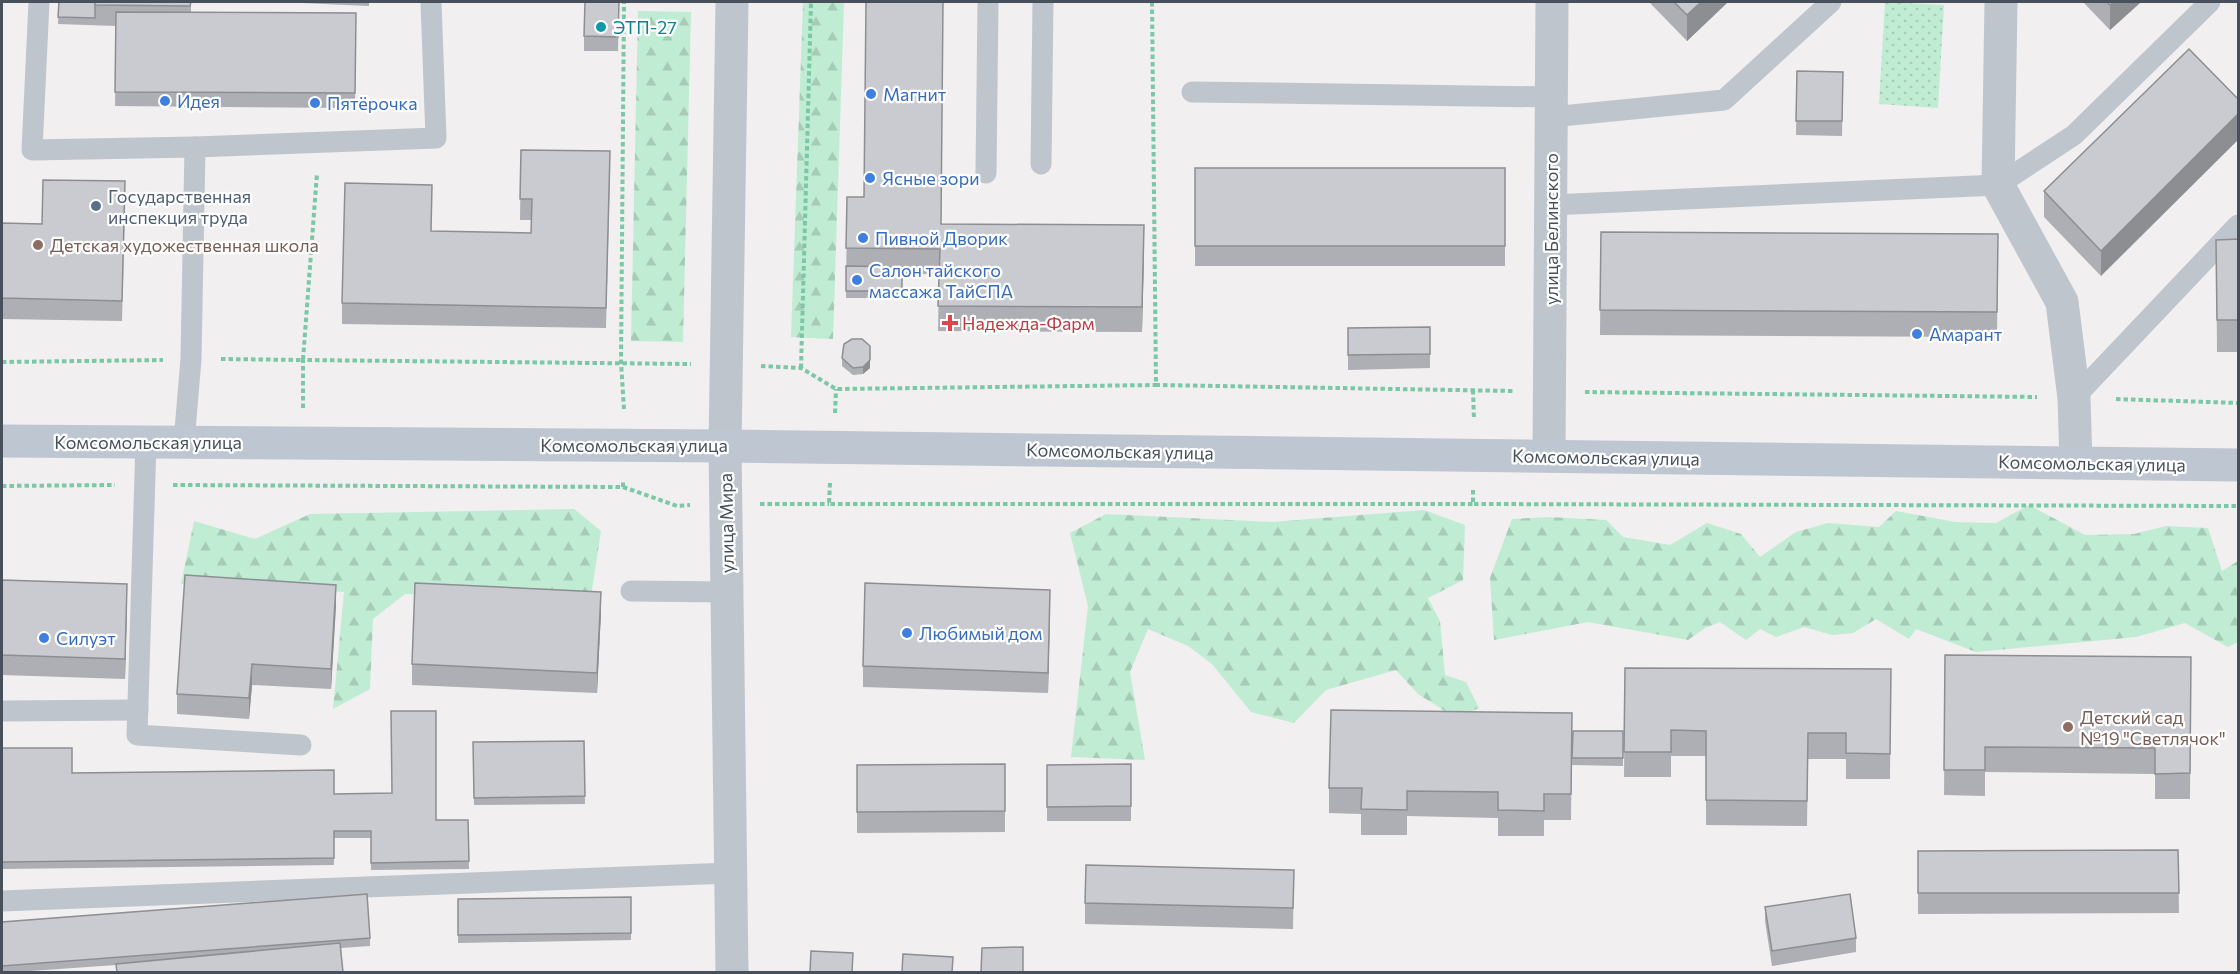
<svg xmlns="http://www.w3.org/2000/svg" width="2240" height="974" viewBox="0 0 2240 974" font-family="Commissioner,sans-serif">
<defs>
<pattern id="forest-firs" width="22" height="20" patternUnits="userSpaceOnUse" patternTransform="scale(1.5)"><rect width="22" height="20" fill="#c0ecd3"/><path d="M5 1l3.5 6h-7zM16 11l3.5 6h-7z" fill="#a6ccb7"/></pattern>
<pattern id="park-dots" width="8" height="8" patternUnits="userSpaceOnUse" patternTransform="scale(1.5)"><rect width="8" height="8" fill="#c0ecd3"/><path d="M2 2h.1M6 6h.1" fill="none" stroke="#a6ccb7" stroke-width="1.8" stroke-linecap="round"/></pattern>
</defs>
<rect width="100%" height="100%" fill="#f1efef"/>
<g fill="url(#forest-firs)">
<path d="M803 2H844L833 339 791 337Z"/>
<path d="M638 11 691 12 683 342 631 341Z"/>
<path d="M2029 505 2085 535 2134 534 2166 526 2208 528 2222 571 2238 561V642L2228 647 2185 623 2136 637 1976 652 1916 629 1909 639 1876 619 1853 633 1832 635 1804 627 1776 637 1760 629 1746 640 1720 622 1705 628 1688 640 1588 622 1494 640 1490 578 1512 519 1548 517 1606 520 1623 537 1670 545 1707 523 1741 534 1760 557 1796 532 1828 523 1879 527 1896 511 1955 522 1996 523Z"/>
<path d="M574 509 601 531 591 596 405 594 373 619 370 689 333 709 344 592 181 584 194 521 255 539 310 514Z"/>
<path d="M1424 510 1465 525 1463 580 1428 598 1440 621 1445 675 1466 682 1479 708 1456 718 1418 694 1396 670 1326 690 1294 723 1251 712 1212 664 1188 646 1148 629 1130 672 1145 760 1071 757 1088 606 1070 533 1106 514 1272 522Z"/>
</g>
<path fill="url(#park-dots)" d="M1885 2 1944 5 1938 108 1879 104Z"/>
<g fill="none" stroke-linecap="round" stroke-linejoin="round">
<g stroke="#7ac8a5" stroke-width="4" stroke-dasharray="4.5 3" stroke-linecap="butt">
<path d="M1152 2 1156 385 1515 391"/>
<path d="M221 359 303 360 317 173"/>
<path d="M2 362 163 360"/>
<path d="M761 366 801 368 836 389 1156 385"/>
<path d="M801 368 811 2"/>
<path d="M1473 390 1474 420"/>
<path d="M1585 392 2037 397"/>
<path d="M2116 399 2238 403"/>
<path d="M303 408V360L691 364"/>
<path d="M624 409 621 362 624 2"/>
<path d="M835 413 836 389"/>
<path d="M830 483 829 504H1473"/>
<path d="M173 485 623 487V482"/>
<path d="M2 486 115 485"/>
<path d="M623 487 677 506 690 505"/>
<path d="M1473 490V504L2238 506"/>
<path d="M760 504H829"/>
</g>
<g stroke="#bec5cd" stroke-width="21">
<path d="M39 2 32 150 195 147 191 359 184 442"/>
<path d="M1192 92 1552 97"/>
<path d="M1551 117 1724 100 1831 2"/>
<path d="M195 147 436 138 431 2"/>
<path d="M1041 164 1043 2"/>
<path d="M986 173 988 2"/>
<path d="M1551 205 1998 185 2074 135 2210 2"/>
<path d="M2074 398 2238 225"/>
<path d="M146 442 137 735 301 745"/>
<path d="M631 591 727 592"/>
<path d="M2 711 138 710"/>
<path d="M2 901 730 873"/>
</g>
<g stroke="#bec5cd" stroke-width="33">
<path d="M2001 2 1998 185 2062 302 2074 398 2076 463"/>
<path d="M1549 456 1552 2"/>
</g>
<path stroke="#bec5cd" stroke-width="33" d="M732 2 725 446 732 972"/>
<path stroke="#bec6d2" stroke-width="33" d="M2 441 725 446 2238 465"/>
</g>
<g fill="#adafb4">
<path d="M59 2H191V12L356 13 355 108 115 106 116 26 58 24Z"/>
<path d="M301 2H369V6L301 3Z"/>
<path d="M619 2 618 51H584V36Z"/>
<path d="M1649 2H1728L1687 41Z"/>
<path d="M2083 2H2141L2110 30Z"/>
<path d="M2189 49 2101 276 2044 217V191Z"/>
<path d="M1797 71 1843 72 1842 136 1796 135Z"/>
<path d="M521 150 610 172 606 328 342 324V303L431 231 531 233 532 220H520Z"/>
<rect x="1195" y="168" width="310" height="98"/>
<path d="M847 197H864L941 224 1144 251 1142 332 938 331 939 274H902V298H846Z"/>
<path d="M125 202 122 321 2 319V223L42 224Z"/>
<path d="M1601 232 1998 234 1997 337 1600 335Z"/>
<path d="M2238 239V352H2217L2216 240Z"/>
<path d="M1430 327V368L1348 370V328Z"/>
<path d="M870 346V368L863 374 853 375 842 366V358Z"/>
<path d="M2 580 127 605 125 679 2 675Z"/>
<path d="M336 605 331 689 252 685 249 719 177 714V694Z"/>
<path d="M1050 610 1048 693 863 687V666Z"/>
<path d="M601 612 597 693 412 685V664Z"/>
<path d="M1945 655 2191 657 2190 799H2155V774L1985 772V796L1944 795Z"/>
<path d="M1625 668 1891 669 1890 779H1846V759H1808L1807 826 1706 825V756H1671V777H1624Z"/>
<path d="M1572 713 1571 820H1544V836H1498V818L1407 816V835H1361V814L1329 813V788Z"/>
<path d="M1573 731H1623V766L1572 765Z"/>
<path d="M584 741 585 804 474 805 473 742Z"/>
<path d="M2 748 72 773 334 794 436 820H468L469 869 371 870V838H334V865L2 869Z"/>
<path d="M1005 764V832L857 833V765Z"/>
<path d="M1131 764V821H1047V765Z"/>
<path d="M2178 850 2179 913 1918 914V851Z"/>
<path d="M1294 870 1293 929 1085 924V903Z"/>
<path d="M631 897V940L458 943V899Z"/>
<path d="M1765 907 1856 938V952L1772 966 1765 921Z"/>
<path d="M2 922 370 938V946L341 948 343 972H116V965L16 972H2Z"/>
</g>
<g fill="#8d8e92">
<path d="M1701 2H1728L1687 41V15Z"/>
<path d="M2114 2H2141L2110 30V5Z"/>
<path d="M2238 114V140L2101 276V251Z"/>
<path d="M1144 225V251L1142 332V307Z"/>
<path d="M870 360V368L863 374V367Z"/>
<path d="M127 584V605L125 679V659Z"/>
<path d="M336 585V605L331 689V669Z"/>
<path d="M1050 590V610L1048 693V673Z"/>
<path d="M601 592V612L597 693V673Z"/>
<path d="M252 664V685L249 719V698Z"/>
</g>
<g fill="#c9cbd1" stroke="#8d8e92" stroke-width="1.5">
<path d="M59 2H95V18L58 17Z"/>
<path d="M95 2H191L190 6 95 5Z"/>
<path d="M585 2H619L618 37 584 36Z"/>
<path d="M866 2H943L941 224 1144 225 1142 307 938 306 940 249 846 248 847 197H864Z"/>
<path d="M1674 2H1701L1687 15Z"/>
<path d="M2107 2H2114L2110 5Z"/>
<path d="M116 12 356 13 355 93 115 92Z"/>
<path d="M2189 49 2238 99V114L2101 251 2044 191Z"/>
<path d="M1797 71 1843 72 1842 121H1796Z"/>
<path d="M521 150 610 151 606 308 342 303 345 183 432 185 431 231 531 233 532 199H520Z"/>
<rect x="1195" y="168" width="310" height="78"/>
<path d="M43 180 125 181 122 301 2 298V223L42 224Z"/>
<path d="M1601 232 1998 234 1997 312 1600 310Z"/>
<path d="M2238 239V320H2217L2216 240Z"/>
<path d="M846 266 902 267V291H846Z"/>
<path d="M1430 327V354L1348 355V328Z"/>
<path d="M852 339H862L870 346V360L863 367 853 368 842 358 844 344Z"/>
<path d="M185 575 336 585 331 669 252 664 249 698 177 694Z"/>
<path d="M2 580 127 584 125 659 2 655Z"/>
<path d="M415 583 601 592 597 673 412 664Z"/>
<path d="M865 583 1050 590 1048 673 863 666Z"/>
<path d="M1945 655 2191 657 2190 773 2155 774V748L1985 747V770H1944Z"/>
<path d="M1625 668 1891 669 1890 754 1846 753V733H1808L1807 801 1706 800V731L1671 730V752H1624Z"/>
<path d="M1331 710 1572 713 1571 794H1544V811L1498 810V792L1407 791V810L1361 809 1362 788H1329Z"/>
<path d="M391 711H436V820H468L469 861 371 863V831H334V858L2 862V748H72V773L334 770V794L392 793Z"/>
<path d="M1573 731H1623V758H1572Z"/>
<path d="M584 741 585 796 474 798 473 742Z"/>
<path d="M1005 764V811L857 812V765Z"/>
<path d="M1131 764V806L1047 807V765Z"/>
<path d="M2178 850 2179 893H1918V851Z"/>
<path d="M1086 865 1294 870 1293 908 1085 903Z"/>
<path d="M367 894 370 938 2 966V922Z"/>
<path d="M1850 894 1856 938 1772 951 1765 907Z"/>
<path d="M631 897V933L458 935V899Z"/>
<path d="M340 943 343 972H117L116 964Z"/>
<path d="M1023 947V972H981L982 948Z"/>
<path d="M811 951 853 953 852 972H810Z"/>
<path d="M903 954 953 957 952 972H902Z"/>
</g>
<circle fill="#0f9aa8" stroke="#fff" stroke-width="2" cx="601" cy="27" r="6"/>
<g fill="#3f7fe0" stroke="#fff" stroke-width="2">
<circle cx="871" cy="94" r="6"/>
<circle cx="165" cy="101" r="6"/>
<circle cx="315" cy="103" r="6"/>
<circle cx="870" cy="178" r="6"/>
<circle cx="863" cy="238" r="6"/>
<circle cx="857" cy="280" r="6"/>
<circle cx="1917" cy="334" r="6"/>
<circle cx="907" cy="633" r="6"/>
<circle cx="44" cy="638" r="6"/>
</g>
<circle fill="#5c6f8a" stroke="#fff" stroke-width="2" cx="96" cy="206" r="6"/>
<g fill="#8d6e63" stroke="#fff" stroke-width="2">
<circle cx="38" cy="245" r="6"/>
<circle cx="2068" cy="727" r="6"/>
</g>
<path fill="#e0444e" stroke="#fff" stroke-width="2" d="M947 314h6v6h6v6h-6v6h-6v-6h-6v-6h6z"/>
<g text-anchor="middle" dominant-baseline="central" stroke-width="4.5" stroke-linejoin="round" paint-order="stroke">
<g font-size="18" fill="#0d838f" stroke="#fff" text-anchor="start">
<text x="613" y="27">ЭТП-27</text>
</g>
<g font-size="18" fill="#366cbe" stroke="#fff" text-anchor="start">
<text x="883" y="94">Магнит</text>
<text x="177" y="101">Идея</text>
<text x="327" y="103">Пятёрочка</text>
<text x="882" y="178">Ясные зори</text>
<text x="875" y="238">Пивной Дворик</text>
<text x="869" y="270">Салон тайского<tspan x="869" dy="21">массажа ТайСПА</tspan></text>
<text x="1929" y="334">Амарант</text>
<text x="919" y="633">Любимый дом</text>
<text x="56" y="638">Силуэт</text>
</g>
<g font-size="18" fill="#4e5e75" stroke="#fff" text-anchor="start">
<text x="108" y="196">Государственная<tspan x="108" dy="21">инспекция труда</tspan></text>
</g>
<g font-size="18" fill="#48515b" stroke="#fff">
<text transform="translate(1551 229) rotate(-90)">улица Белинского</text>
<text x="148" y="442">Комсомольская улица</text>
<text x="634" y="445">Комсомольская улица</text>
<text transform="translate(1120 451) rotate(1)">Комсомольская улица</text>
<text transform="translate(1606 457) rotate(1)">Комсомольская улица</text>
<text transform="translate(2092 463) rotate(1)">Комсомольская улица</text>
<text transform="translate(726 523) rotate(-91)">улица Мира</text>
</g>
<g font-size="18" fill="#785e54" stroke="#fff" text-anchor="start">
<text x="50" y="245">Детская художественная школа</text>
<text x="2080" y="717">Детский сад<tspan x="2080" dy="21">№19 "Светлячок"</tspan></text>
</g>
<g font-size="18" fill="#be3a42" stroke="#fff" text-anchor="start">
<text x="962" y="323">Надежда-Фарм</text>
</g>
</g>
<rect width="2240" height="974" fill="none" stroke="#48515b" stroke-width="6"/>
</svg>
